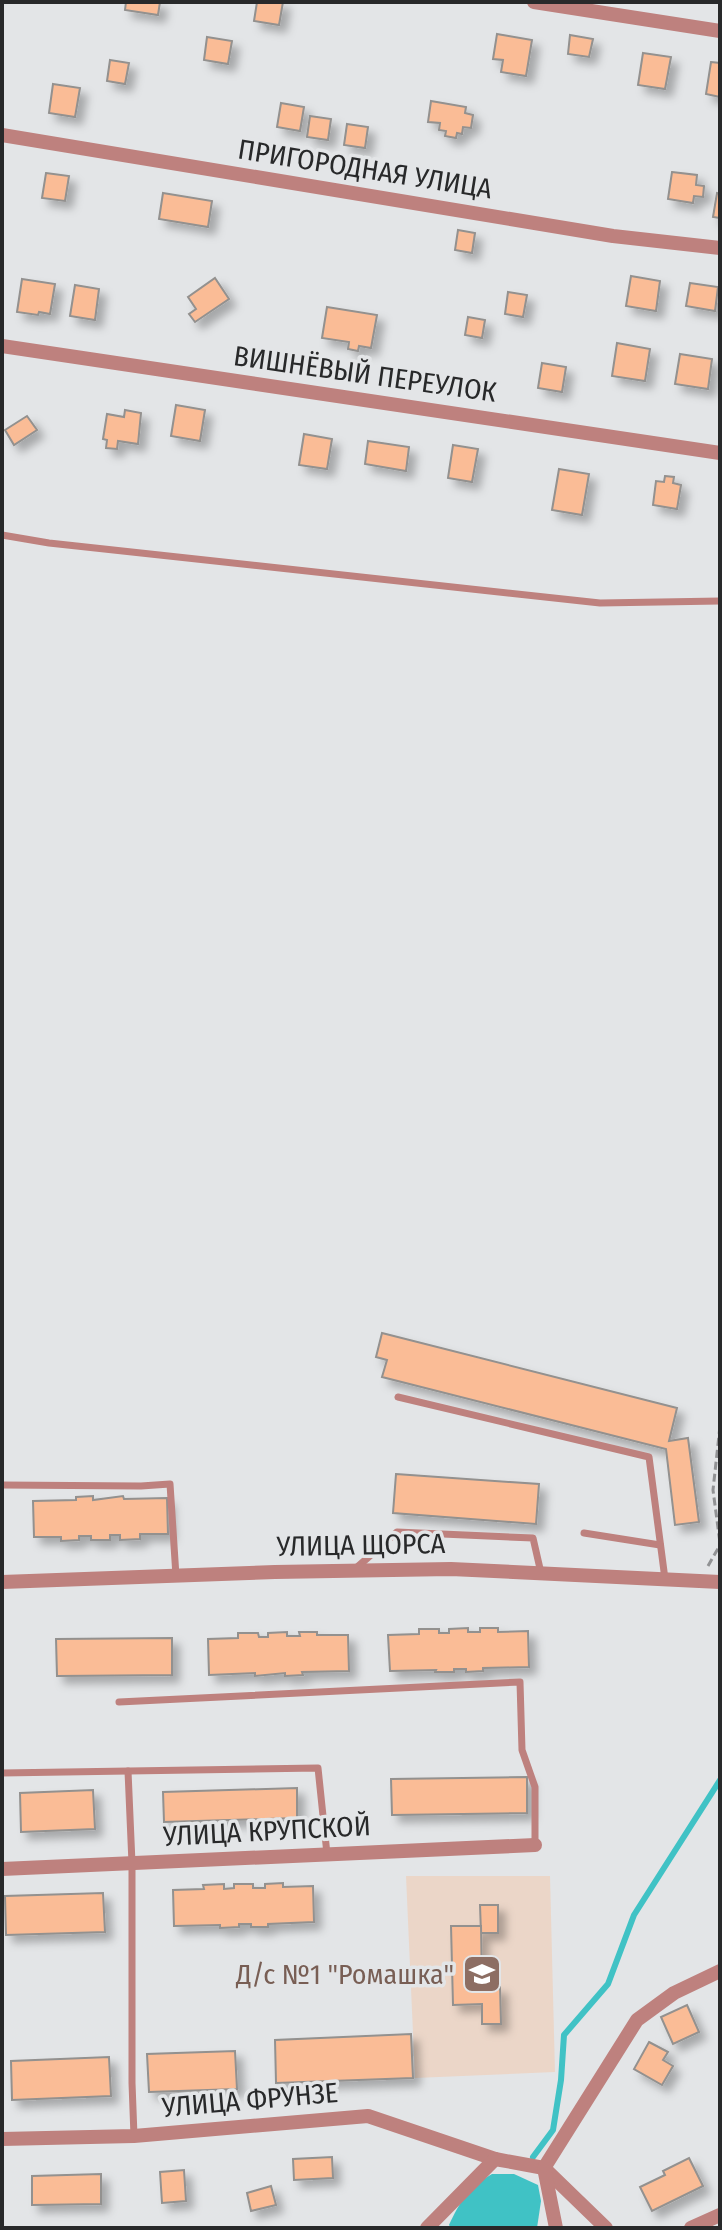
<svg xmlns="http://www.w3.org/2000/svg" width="722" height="2230" viewBox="0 0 722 2230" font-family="'Fira Sans Condensed',sans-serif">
<defs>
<filter id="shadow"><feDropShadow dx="7" dy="7" stdDeviation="4" flood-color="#0004"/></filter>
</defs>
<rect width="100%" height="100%" fill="#e3e5e7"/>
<path fill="#ebd6c8" d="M406 1876H550L555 2072 415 2078Z"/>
<path fill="#40c2c5" d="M492 2174H514L538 2185 541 2201 537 2228H451L449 2225C460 2201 469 2187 492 2174Z"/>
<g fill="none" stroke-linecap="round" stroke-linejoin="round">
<path stroke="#40c2c5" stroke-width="6" d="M533 2157 553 2130 561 2080 564 2035 608 1984 634 1915 720 1780"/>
</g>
<g fill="#fabc96" stroke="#93918f" stroke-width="2" filter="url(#shadow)">
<path d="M126 2H160L158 15 125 10Z"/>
<path d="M257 2H283L279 25 254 21Z"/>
<path d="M497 34 532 40 526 76 501 72 503 60 493 59Z"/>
<path d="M570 35 593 39 589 57 568 54Z"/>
<path d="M207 37 232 41 228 64 204 60Z"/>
<path d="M643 53 671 57 665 89 638 85Z"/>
<path d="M110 60 129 63 125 84 107 81Z"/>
<path d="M711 62 720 63V97L706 94Z"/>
<path d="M53 84 80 88 75 117 49 113Z"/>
<path d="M431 101 466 107 465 113 473 115 471 128 463 127 462 134 457 133 456 138 445 136 446 131 439 130 440 123 428 122Z"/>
<path d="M281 103 304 107 300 131 277 127Z"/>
<path d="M310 116 331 119 328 140 307 137Z"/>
<path d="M347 124 368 127 365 148 344 145Z"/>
<path d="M672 172 697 175 696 185 704 186 703 197 694 196 693 203 668 199Z"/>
<path d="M46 173 69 176 65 201 42 198Z"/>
<path d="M163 193 212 201 208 227 159 219Z"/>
<path d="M717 193 720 194V218L713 217Z"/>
<path d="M458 230 475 233 472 253 455 250Z"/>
<path d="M631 276 660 281 656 311 626 306Z"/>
<path d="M215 278 229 299 195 322 189 314 196 309 188 297Z"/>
<path d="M22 279 55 284 50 314 39 312 38 315 17 312Z"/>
<path d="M690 283 718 287 715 311 686 306Z"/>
<path d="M75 285 99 289 95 320 70 316Z"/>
<path d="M508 292 527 295 523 317 505 314Z"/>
<path d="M327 307 377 315 371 348 359 346 358 351 348 349 349 342 322 338Z"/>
<path d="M468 317 485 320 482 338 465 335Z"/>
<path d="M617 343 650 349 645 381 612 376Z"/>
<path d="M680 354 712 359 708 389 675 384Z"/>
<path d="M542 363 566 367 562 392 538 388Z"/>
<path d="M176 405 205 410 200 441 171 436Z"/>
<path d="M125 410 141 413 138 444 118 441 117 449 106 448 107 440 103 439 107 414 124 417Z"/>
<path d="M27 416 37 430 14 445 5 430Z"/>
<path d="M304 434 332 439 327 469 299 465Z"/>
<path d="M368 441 409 447 406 471 365 464Z"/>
<path d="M453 445 478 449 472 482 448 478Z"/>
<path d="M559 469 589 474 582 515 552 510Z"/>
<path d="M665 476 674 477 673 483 681 485 677 509 653 505 656 481 664 482Z"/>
<path d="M382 1333 677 1408 669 1441 688 1438 699 1522 675 1525 666 1449 382 1377 387 1360 376 1357Z"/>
<path d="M396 1474 539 1484 536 1524 393 1513Z"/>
<path d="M93 1496V1500L123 1496 124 1499 167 1498 168 1534H140V1539L120 1540V1535H110V1540H91V1536H79V1540L61 1541V1537H34L33 1501 76 1500V1497Z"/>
<path d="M468 1628V1632H480V1628H498V1632L528 1631 529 1667 483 1668V1671L466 1672V1669H454V1672H435L436 1670 390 1671 388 1635 419 1634V1629H439V1633H449V1629Z"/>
<path d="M287 1632V1636H300L299 1632H317V1635H348L349 1671 302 1672 303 1675 285 1676V1673L255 1676V1673L209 1675 208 1639 238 1638V1633H258L259 1637H268V1633Z"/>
<path d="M172 1638V1675L57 1676 56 1639Z"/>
<path d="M527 1777V1813L392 1815 391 1779Z"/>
<path d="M297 1788V1818L164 1822 163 1792Z"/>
<path d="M93 1790 95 1829 21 1832 20 1793Z"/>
<path d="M283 1883V1887L313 1886 314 1922 268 1924V1927H251V1924H239V1927L220 1928V1925L174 1926 173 1890 204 1889 203 1885 224 1884V1889L234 1888V1884H253V1888H265V1884Z"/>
<path d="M103 1893 105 1932 6 1935 5 1896Z"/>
<path d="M480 1905H498V1933H481Z"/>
<path d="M451 1926H481L482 1987H500L501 2024H482V2004L453 2005Z"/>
<path d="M687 2005 699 2032 673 2044 661 2017Z"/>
<path d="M411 2034 413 2078 276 2083 275 2040Z"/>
<path d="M649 2042 668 2052 663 2060 673 2066 662 2085 634 2069Z"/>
<path d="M235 2051 237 2089 149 2092 147 2054Z"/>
<path d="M109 2057 111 2096 12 2100 11 2061Z"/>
<path d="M332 2157 333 2178 294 2180 293 2159Z"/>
<path d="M689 2158 703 2186 652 2211 640 2187 665 2175 663 2171Z"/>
<path d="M184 2170 186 2201 162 2203 160 2172Z"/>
<path d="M101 2174V2204L32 2205V2176Z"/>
<path d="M271 2186 276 2205 251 2211 247 2193Z"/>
</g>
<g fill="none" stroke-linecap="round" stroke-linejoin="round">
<g stroke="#919294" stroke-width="3" stroke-dasharray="8 4" stroke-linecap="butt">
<path d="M720 1426 713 1490 720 1543"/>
<path d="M708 1566 720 1545"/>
</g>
<g stroke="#be817e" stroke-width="7">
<path d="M2 535 49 543 600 603 720 601"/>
<path d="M398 1397 649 1457 665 1579"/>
<path d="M2 1485 141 1486 170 1484 176 1576"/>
<path d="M584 1533 660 1545"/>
<path d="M355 1569 397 1532 533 1538 541 1573"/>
<path d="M119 1702 520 1682 522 1750 535 1787V1844"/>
<path d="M128 1771 132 1863V2083L134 2136"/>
<path d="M2 1773 318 1768 327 1854"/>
</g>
<g stroke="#be817e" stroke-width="14">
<path d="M534 2 720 31"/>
<path d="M2 135 613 236 720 248"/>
<path d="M2 346 720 453"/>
<path d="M2 1582 275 1572 451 1569 720 1582"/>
<path d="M2 1869 535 1845"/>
<path d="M2 2139 134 2136 368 2116 495 2159"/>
<path d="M427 2228 495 2159 544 2168 606 2228"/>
<path d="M556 2228 544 2168 637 2020 674 1993 720 1971"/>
<path d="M691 2228 720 2215"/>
</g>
</g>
<defs>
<g id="school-square" transform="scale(2)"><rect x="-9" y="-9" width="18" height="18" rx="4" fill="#8d6e63" stroke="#e3e5e7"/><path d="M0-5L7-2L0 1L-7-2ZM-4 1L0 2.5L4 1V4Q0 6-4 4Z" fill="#fff"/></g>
</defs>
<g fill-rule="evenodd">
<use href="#school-square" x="482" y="1974"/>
</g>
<g text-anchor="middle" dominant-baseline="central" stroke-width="7" stroke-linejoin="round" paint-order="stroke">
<g font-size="28" fill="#28292a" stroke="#e3e5e7">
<text transform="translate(365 169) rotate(9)">ПРИГОРОДНАЯ УЛИЦА</text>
<text transform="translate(365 374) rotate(8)">ВИШНЁВЫЙ ПЕРЕУЛОК</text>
<text transform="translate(361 1545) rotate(-1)">УЛИЦА ЩОРСА</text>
<text transform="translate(267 1831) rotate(-3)">УЛИЦА КРУПСКОЙ</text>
<text transform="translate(250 2100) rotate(-5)">УЛИЦА ФРУНЗЕ</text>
</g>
<g font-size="28" fill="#785e54" stroke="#e3e5e7" text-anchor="end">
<text x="454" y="1974">Д/с №1 "Ромашка"</text>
</g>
</g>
<rect width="722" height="2230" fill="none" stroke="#28292a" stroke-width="8"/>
</svg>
